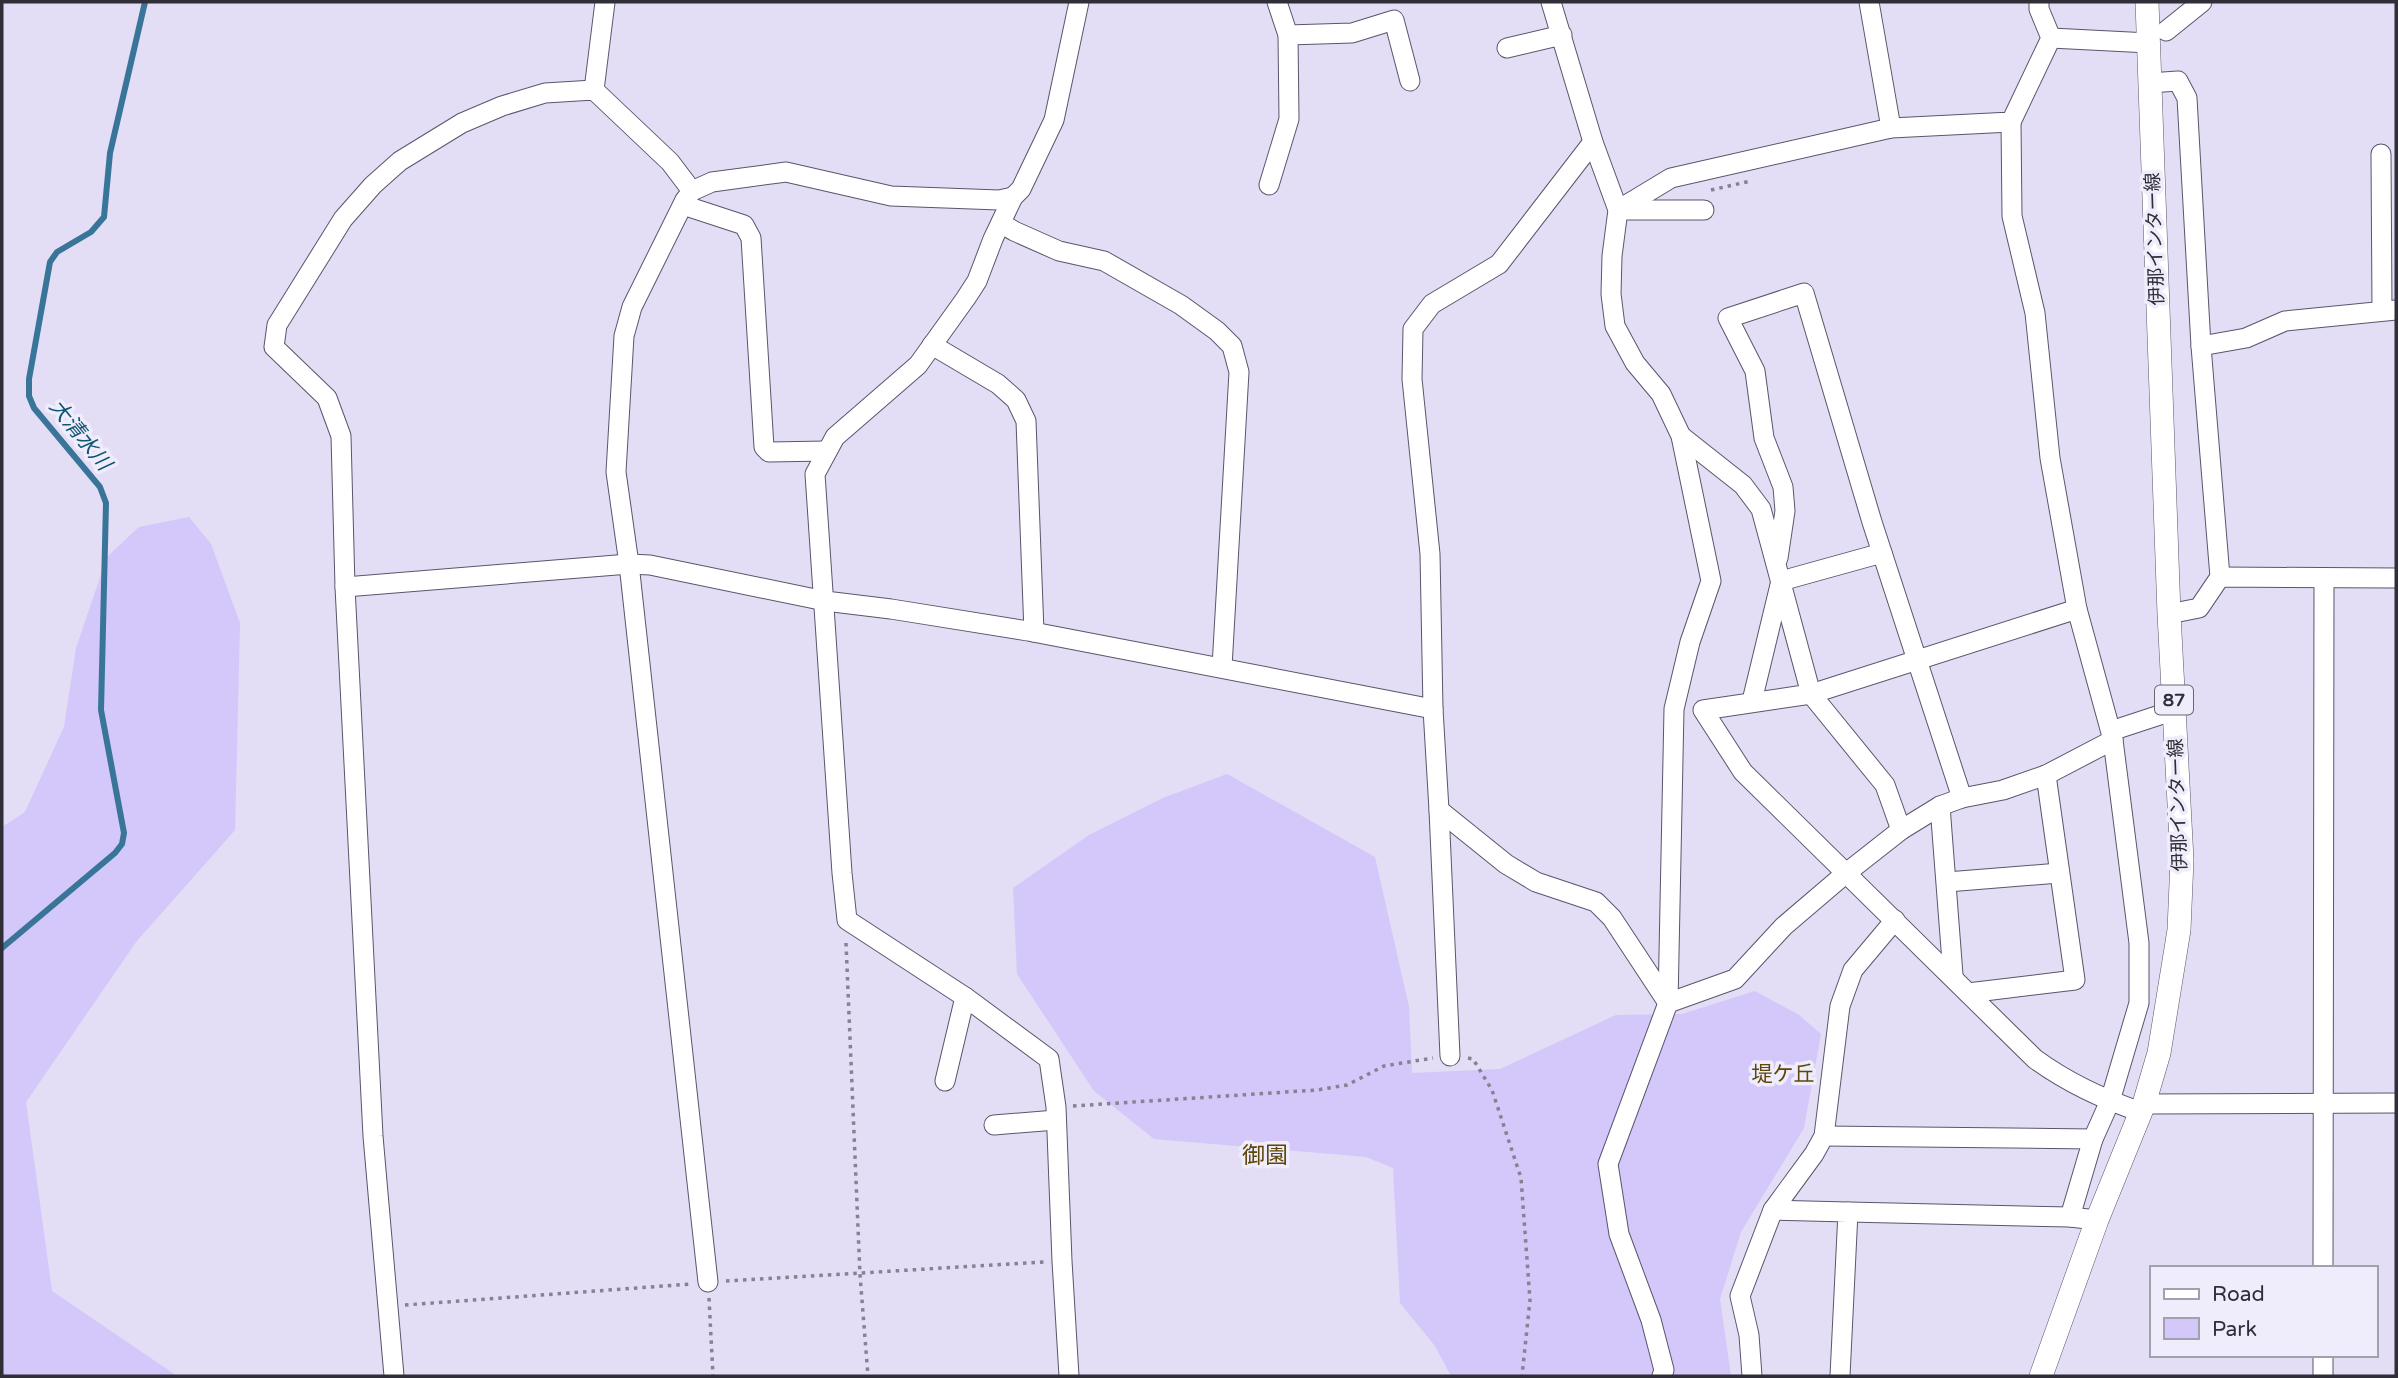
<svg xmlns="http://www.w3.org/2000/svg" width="2398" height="1378" viewBox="0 0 2398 1378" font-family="'Varela Round','Noto Sans JP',sans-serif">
<rect width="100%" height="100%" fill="#e3ddf6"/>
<g fill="#d4c7f9">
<path d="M189 517 211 544 240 623 235 830 136 942 26 1102 52 1291 177 1376H2V827L25 812 64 727 76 648 107 557 139 527Z"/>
<path d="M1227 774 1375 857 1409 1007 1412 1073 1500 1069 1616 1015 1682 1014 1755 991 1799 1015 1821 1034 1804 1128 1741 1232 1720 1299 1731 1376H1451L1435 1346 1400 1303 1393 1168 1366 1157 1154 1139 1094 1091 1017 974 1013 888 1089 835 1163 798Z"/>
</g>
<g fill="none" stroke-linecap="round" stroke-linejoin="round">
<path stroke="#387598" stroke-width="6" d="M2 948 115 853 122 844 124 833 101 710 106 503 100 487 34 408 29 396V379L50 262 57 252 91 232 104 217 110 153 145 2"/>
<g stroke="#5a556b" stroke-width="21">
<g id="minor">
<path d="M1551 2 1593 142 1618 210 1612 256 1611 294 1615 326 1635 363 1661 394 1681 436 1711 581 1690 642 1674 709 1668 1003 1608 1164 1619 1234 1651 1320 1664 1370 1662 1376"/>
<path d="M1869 2 1891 128"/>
<path d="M2166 31 2202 2"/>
<path d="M1288 35 1352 33 1394 20 1410 81"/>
<path d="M2051 38 2149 43"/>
<path d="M1507 48 1562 35"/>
<path d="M2149 83 2178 81 2187 98 2201 346 2220 577"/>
<path d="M594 90 605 2"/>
<path d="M2011 122 2012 216 2035 313 2050 458 2077 609"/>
<path d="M1593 142 1499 264 1432 304 1413 329 1412 379 1430 554 1433 709 1439 810 1506 864 1536 882 1596 902 1612 918 1668 1003"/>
<path d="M2381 154 2382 310"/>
<path d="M1269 185 1289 119 1288 35 1277 2"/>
<path d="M683 205 744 225 751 238 764 447 769 452 827 451"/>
<path d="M1618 210 1671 178 1891 128 2011 122 2051 38 2039 9V2"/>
<path d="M1619 210H1704"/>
<path d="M1001 223 1014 231 1059 251 1104 261 1181 305 1217 331 1232 346 1239 372 1222 667"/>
<path d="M932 345 998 384 1016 400 1026 421 1034 632"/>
<path d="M2201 346 2246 338 2285 321 2396 310"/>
<path d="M1681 436 1743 485 1761 509 1811 694 1703 710 1743 772 2035 1059C2068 1083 2102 1099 2141 1112"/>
<path d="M1778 558 1785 511 1783 487 1764 438 1755 371 1728 318 1804 293 1872 522 1962 798"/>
<path d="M1781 581 1882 553"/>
<path d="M345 587 629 564 650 565 825 601 891 609 1028 631 1433 709"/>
<path d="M2169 614 2199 608 2220 577 2396 578"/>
<path d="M1752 701 1780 585"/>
<path d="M2111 731 2175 710"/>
<path d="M1940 806 1953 975"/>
<path d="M1439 810 1450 1056"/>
<path d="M1947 882 2059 873"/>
<path d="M1968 993 2075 980 2046 775"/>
<path d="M1668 1003 1735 979 1784 926 1845 874 1901 830 1940 806 1962 798 2003 790 2046 775 2113 740"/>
<path d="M945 1081 965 997"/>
<path d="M2144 1104 2396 1103"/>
<path d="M994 1125 1056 1120"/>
<path d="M1824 1136 2093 1139 2110 1101 2139 1003V943L2113 740 2077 609 1811 694 1885 785 1901 830"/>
<path d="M1773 1210 1848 1212 1840 1376"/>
<path d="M1848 1212 2070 1217 2097 1220"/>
<path d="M2070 1217 2093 1139"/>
<path d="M2323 1268 2324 578"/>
<path d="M708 1282 629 564 616 472 624 336 632 307 685 200 692 191 712 182 786 172 891 196 999 200 1013 197"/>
<path d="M394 1376 373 1136 345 587 341 436 327 398 274 347 277 325 343 219 373 185 400 161 462 123 502 106 545 93 594 90 670 162 692 191"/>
<path d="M1069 1376 1062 1261 1056 1107 1049 1059 965 997 847 920 842 873 815 474 835 437 918 365 966 298 977 281 993 239 1013 197 1021 189 1054 120 1079 2"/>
<path d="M1752 1376 1749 1335 1740 1296 1773 1210 1814 1154 1824 1136 1840 1006 1853 970 1895 920"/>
<path d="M2323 1376V1355"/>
</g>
</g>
<g stroke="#5a556b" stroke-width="24">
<path id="major" d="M2041 1376 2097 1220 2144 1104 2159 1053 2179 930 2182 860 2169 614 2147 2"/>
</g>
<g stroke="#868292" stroke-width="3.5" stroke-dasharray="3.5 5" stroke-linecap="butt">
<path d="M1711 190 1751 181"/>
<path d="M846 943 860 1275 868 1376"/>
<path d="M1468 1058 1473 1059 1492 1090 1521 1178 1530 1300 1522 1376"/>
<path d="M1073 1106 1317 1090 1347 1085 1384 1066 1433 1058"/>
<path d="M726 1281 1044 1262"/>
<path d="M709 1298 713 1376"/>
<path d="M405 1305 691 1284"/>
</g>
<use href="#minor" stroke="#fff" stroke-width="19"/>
<use href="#major" stroke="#fff" stroke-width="23"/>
</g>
<g text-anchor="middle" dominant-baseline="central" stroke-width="7" stroke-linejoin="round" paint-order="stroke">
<rect fill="#efecfb" stroke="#696772" stroke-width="2" x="2155" y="685.5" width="38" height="29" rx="5"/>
<g font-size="18" font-weight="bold" fill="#302e37">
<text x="2174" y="700">87</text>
</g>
<g font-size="19" fill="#302e37" stroke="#efecfb">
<text transform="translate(2155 239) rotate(-92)">伊那インター線</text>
<text transform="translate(2178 805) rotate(-92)">伊那インター線</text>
</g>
<g font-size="21" font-style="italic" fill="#105474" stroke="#efecfb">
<text transform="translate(80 435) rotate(51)">大清水川</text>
</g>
<g font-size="21" fill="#5e4608" stroke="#efecfb">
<text x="1783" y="1074">堤ケ丘</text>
</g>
<g font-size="23" fill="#5e4608" stroke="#efecfb">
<text x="1265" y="1156">御園</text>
</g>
</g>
<rect width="2398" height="1378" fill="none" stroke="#302e37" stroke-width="7"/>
<rect x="2150" y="1266" width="228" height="91" fill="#efecfb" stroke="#a3a0ad" stroke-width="2"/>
<rect x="2164" y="1289" width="35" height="10" fill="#ffffff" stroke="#a3a0ad" stroke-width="2"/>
<text x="2212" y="1301" font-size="21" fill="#302e37">Road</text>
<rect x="2164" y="1318" width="35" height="21" fill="#d4c7f9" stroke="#a3a0ad" stroke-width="2"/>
<text x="2212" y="1336" font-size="21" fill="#302e37">Park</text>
</svg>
